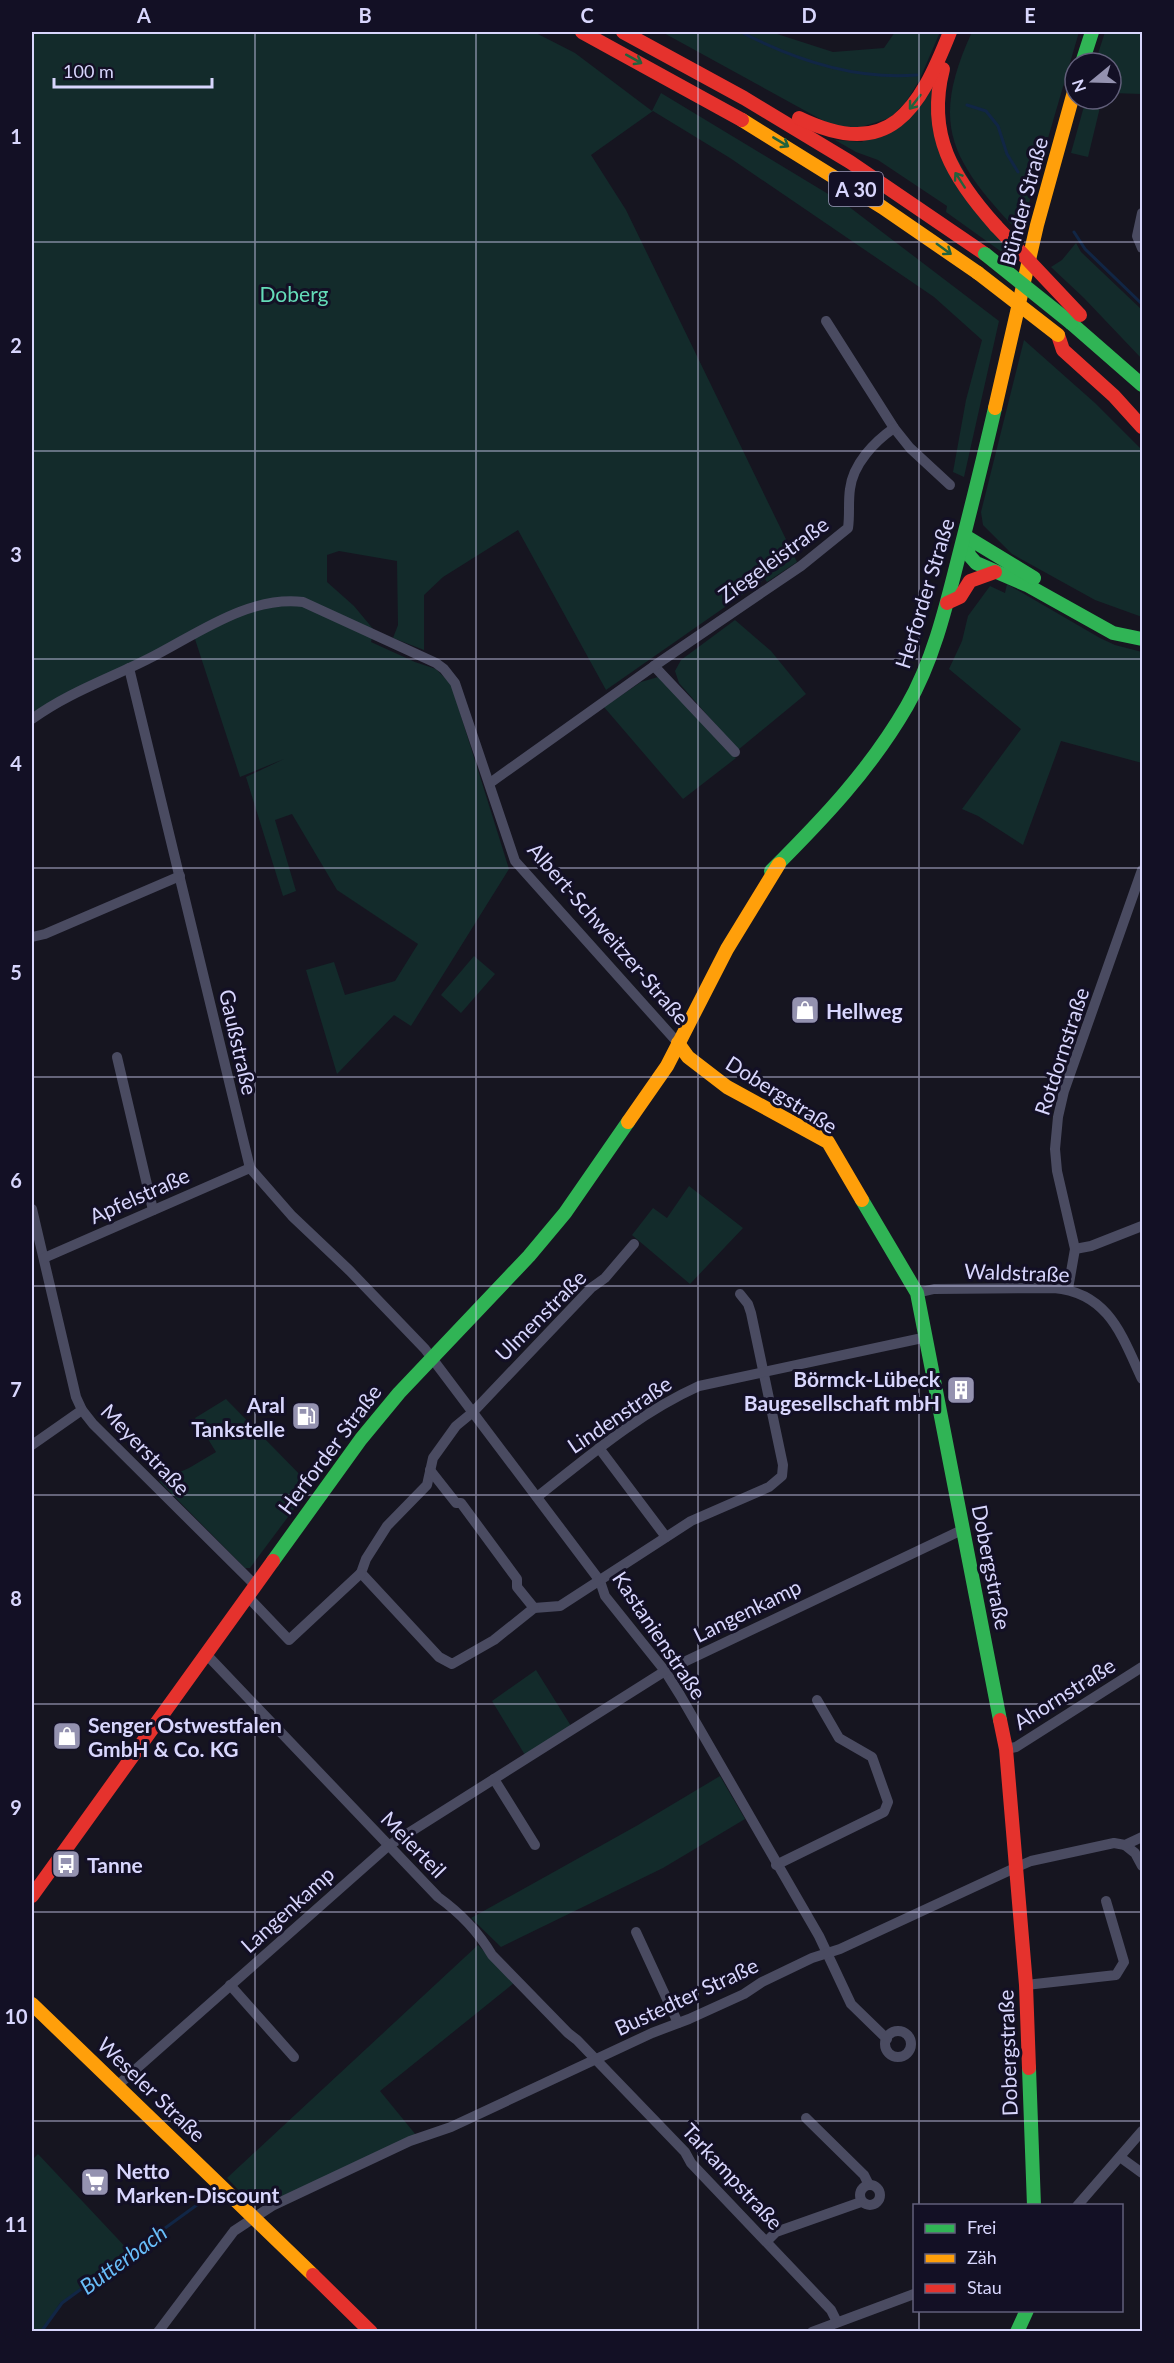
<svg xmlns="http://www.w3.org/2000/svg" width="1174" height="2363" viewBox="0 0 1174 2363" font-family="Lato,sans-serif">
<rect width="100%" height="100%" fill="#161520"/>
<g fill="#132b2b">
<path d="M32 32H534L575 53 652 111 661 93 848 206 999 321 964 477 953 472 966 400 982 340 934 297 730 158 653 111 591 155 626 210 797 562 767 582 765 579 606 690 518 530 443 577 424 595V650L393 638 398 625 397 561 339 551 327 555V582L354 606 374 630 371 642 415 662 436 669 451 684 509 869 411 1026 394 1015 337 1074 306 970 334 962 345 995 395 981 418 944 337 890 292 814 275 820 296 891 283 896 246 777 284 759 240 777 193 633 32 714Z"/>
<path d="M662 32H771L833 52 884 48 895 32H940L919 81 906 102 890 118 858 128 833 126Z"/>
<path d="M972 32H1079L1020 234C953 162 928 127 972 32Z"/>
<path d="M1105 32H1142V94L1111 93V63H1095Z"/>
<path d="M933 83V116L1008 248 1006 255 946 212 947 206 878 160 856 152 835 140 862 142Z"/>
<path d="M1086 99H1102L1088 157 1071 153Z"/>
<path d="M1076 243 1081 252 1142 310V359L1084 298 1051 267 1062 260Z"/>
<path d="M1024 340 1095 403 1142 450V617L1095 600 1012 554 983 525 981 512Z"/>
<path d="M1007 584 1100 638 1115 645 1142 652V763L1061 741 1023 845 978 816 962 809 1021 729 949 669 962 641 968 616 990 586 1005 593Z"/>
<path d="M735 620 771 651 806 694 738 750 679 683 675 671 681 660Z"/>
<path d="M658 677 736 758 683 799 604 707 641 682Z"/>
<path d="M474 956 495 974 461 1013 441 995Z"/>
<path d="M689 1186 743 1228 690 1284 632 1235 653 1208 667 1218Z"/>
<path d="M226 1399 311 1486 250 1568H245L159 1481 189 1468 216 1452 195 1418Z"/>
<path d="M536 1670 571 1726 525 1755 492 1701Z"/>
<path d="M720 1776 745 1819 663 1868 501 1947 471 1918 638 1825Z"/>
<path d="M478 1945 514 1983 380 2091 416 2135 281 2197 250 2202 227 2178Z"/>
<path d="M38 2154 131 2253 60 2303 42 2331 32 2332V2160Z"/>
</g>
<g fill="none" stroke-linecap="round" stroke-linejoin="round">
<g stroke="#112645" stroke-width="3">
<path d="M741 32C795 60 856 80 917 75"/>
<path d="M967 105 986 111 998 126 1007 154 1018 172"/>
<path d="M1074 232 1085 249 1142 304"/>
<path d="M41 2332 62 2303 212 2194"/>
</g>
<g stroke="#4a4b61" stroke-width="10">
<path d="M1142 213 1137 236 1142 248"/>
<path d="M826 321 894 428 910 448 950 485"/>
<path d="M654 666 735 752"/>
<path d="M129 668 250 1168 292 1216 350 1271 425 1349 600 1581 605 1596 665 1671 680 1695 819 1936 851 2004 887 2039"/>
<path d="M32 719C68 693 106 680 146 660 193 637 247 595 303 602L436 663 444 669 455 683 515 861 678 1043"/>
<path d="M490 783 654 666 801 566 848 528C850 515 848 502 850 489 853 464 874 442 894 428"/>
<path d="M32 937 45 934 180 876"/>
<path d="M117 1057 153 1210"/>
<path d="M32 1209 76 1397 82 1410 93 1424 255 1585"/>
<path d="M634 1244 605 1278 591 1288 473 1412 456 1426 433 1458 427 1485 387 1526 366 1559 361 1573 439 1657 452 1664 494 1640 534 1608 560 1606 691 1521 769 1487 782 1476 783 1465 751 1313 748 1304 740 1294"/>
<path d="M1075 1249 1091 1246 1142 1226"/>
<path d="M44 1258 250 1168"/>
<path d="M1068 1289 1075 1249 1057 1171 1055 1149 1058 1117 1064 1091 1142 870"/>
<path d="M917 1293 934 1289 1054 1288C1109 1293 1122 1336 1142 1379"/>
<path d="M32 1445 82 1410"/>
<path d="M599 1448 666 1537"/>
<path d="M430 1470 456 1503H461L517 1579V1587L534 1608"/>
<path d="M537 1497C589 1456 639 1413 699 1386L927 1337"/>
<path d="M247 1596 289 1640 361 1573"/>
<path d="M206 1654 438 1897C459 1912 479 1933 492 1955L568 2033 577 2040 685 2152 691 2163 831 2310 837 2322"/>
<path d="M1006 1749 1016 1747 1142 1667"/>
<path d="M494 1779 535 1845"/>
<path d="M1125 1845 1135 1853 1142 1866"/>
<path d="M776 1865 884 1812 888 1802 872 1757 839 1738 817 1700"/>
<path d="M636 1932 678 2023"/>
<path d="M230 1985 294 2057"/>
<path d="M1026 1985 1116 1975 1124 1962 1106 1901"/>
<circle cx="898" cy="2044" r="13"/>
<path d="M118 2085 388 1846 665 1671 964 1529"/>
<path d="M806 2118 864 2175 869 2185"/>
<path d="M1120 2157 1142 2173"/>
<circle cx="870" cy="2195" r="10"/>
<path d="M1077 2206 1142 2131"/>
<path d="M767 2241 776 2232 861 2202"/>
<path d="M158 2332 234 2231 272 2206 410 2141 451 2127 652 2033 689 2019 744 1994 762 1982 812 1958 840 1949 1017 1867 1031 1861 1114 1843 1125 1845 1142 1837"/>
<path d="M812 2332 914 2294"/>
</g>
<g stroke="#30b455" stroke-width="14">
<path d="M1082 63 1092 32"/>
<path d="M1071 323 1142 385"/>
<path d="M965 536 969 555 976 563 1027 585 1113 633 1142 639"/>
<path d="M965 536 1034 578"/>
<path d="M771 871C823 819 870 770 907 706 932 663 945 611 957 563 970 512 983 460 995 408"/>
<path d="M862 1200 917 1293 1000 1720"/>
<path d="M273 1561 361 1439 399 1393 529 1256 565 1213 628 1122"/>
<path d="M1029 2068 1034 2206"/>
<path d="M1017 2332 1027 2310"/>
</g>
<g stroke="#ff9f0a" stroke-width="14">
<path d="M742 120 882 207 978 273"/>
<path d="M995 408 1037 225 1075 88"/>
<path d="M678 1043 688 1057 727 1087 828 1142 862 1200"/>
<path d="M628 1122 667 1066 727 949 779 864"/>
<path d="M32 2004 313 2275"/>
</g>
<g stroke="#e5322d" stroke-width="14">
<path d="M582 32 742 120"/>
<path d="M623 32 744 98 850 162 985 254"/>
<path d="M943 69C926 135 953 178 996 226"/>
<path d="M799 118C890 162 919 110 950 32"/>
<path d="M1058 335 1063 350 1114 396 1142 427"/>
<path d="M947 603 960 597 970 581 995 572"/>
<path d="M1000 1720 1006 1749 1026 1985 1029 2068"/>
<path d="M32 1896 273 1561"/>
<path d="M313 2275 371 2332"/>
</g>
<path stroke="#30b455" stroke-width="14" d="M985 254 1071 323"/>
<path stroke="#ff9f0a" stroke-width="14" d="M978 273 1058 335"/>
<path stroke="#e5322d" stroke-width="14" d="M996 226 1080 315"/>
</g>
<defs><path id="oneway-shaft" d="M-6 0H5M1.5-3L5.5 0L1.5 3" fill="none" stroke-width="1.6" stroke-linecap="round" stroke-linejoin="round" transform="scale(1.5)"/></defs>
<g stroke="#22623d">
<use href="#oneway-shaft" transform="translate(634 59) rotate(29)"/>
<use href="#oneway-shaft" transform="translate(915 102) rotate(128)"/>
<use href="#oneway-shaft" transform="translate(781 142) rotate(31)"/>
<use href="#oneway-shaft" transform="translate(960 180) rotate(-123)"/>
<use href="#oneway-shaft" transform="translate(944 249) rotate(36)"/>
</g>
<path fill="none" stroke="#d8d6fd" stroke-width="1.5" stroke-opacity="0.55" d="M255 32V2332M476 32V2332M698 32V2332M919 32V2206M32 242H1142M32 451H1142M32 659H1142M32 868H1142M32 1077H1142M32 1286H1142M32 1495H1142M32 1704H1142M32 1912H1142M32 2121H1142M919 2310V2332"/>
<defs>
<g id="shop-square" transform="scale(1.5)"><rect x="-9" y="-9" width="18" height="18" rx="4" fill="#9492b0" stroke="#131025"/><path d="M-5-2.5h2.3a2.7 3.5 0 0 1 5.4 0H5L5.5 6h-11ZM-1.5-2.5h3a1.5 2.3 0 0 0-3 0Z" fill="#fff"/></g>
<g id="building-square" transform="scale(1.5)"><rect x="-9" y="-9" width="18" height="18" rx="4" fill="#9492b0" stroke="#131025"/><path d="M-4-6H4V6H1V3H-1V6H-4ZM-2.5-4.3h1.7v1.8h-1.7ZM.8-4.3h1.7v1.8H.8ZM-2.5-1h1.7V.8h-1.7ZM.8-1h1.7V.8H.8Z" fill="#fff"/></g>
<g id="fuel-square" transform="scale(1.5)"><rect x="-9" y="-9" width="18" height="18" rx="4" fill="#9492b0" stroke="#131025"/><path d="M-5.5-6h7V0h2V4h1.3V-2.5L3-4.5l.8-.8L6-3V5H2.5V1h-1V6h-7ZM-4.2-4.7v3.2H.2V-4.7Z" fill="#fff"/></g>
<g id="bus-square" transform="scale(1.5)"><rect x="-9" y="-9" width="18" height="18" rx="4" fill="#9492b0" stroke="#131025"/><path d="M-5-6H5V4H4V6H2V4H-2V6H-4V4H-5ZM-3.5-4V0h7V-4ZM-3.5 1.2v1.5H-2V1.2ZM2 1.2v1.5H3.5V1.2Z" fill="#fff"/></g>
<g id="supermarket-square" transform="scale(1.5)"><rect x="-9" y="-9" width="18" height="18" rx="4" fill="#9492b0" stroke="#131025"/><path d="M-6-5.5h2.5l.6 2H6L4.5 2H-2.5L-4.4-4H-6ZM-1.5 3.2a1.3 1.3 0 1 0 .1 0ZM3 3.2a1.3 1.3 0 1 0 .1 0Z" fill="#fff"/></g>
</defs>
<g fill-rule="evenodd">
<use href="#shop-square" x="805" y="1010"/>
<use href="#building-square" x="961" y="1390"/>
<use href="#fuel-square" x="306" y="1416"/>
<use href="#shop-square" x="67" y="1736"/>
<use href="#bus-square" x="66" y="1864"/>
<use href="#supermarket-square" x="95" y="2182"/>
</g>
<g text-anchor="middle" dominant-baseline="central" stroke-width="6" stroke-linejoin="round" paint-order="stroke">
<rect fill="#131025" stroke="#9d9bbc" stroke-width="1.5" x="829" y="172" width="54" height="34" rx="4.5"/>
<g font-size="20" font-weight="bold" fill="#d8d6fd">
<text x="856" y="189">A 30</text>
</g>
<g font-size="21" fill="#d8d6fd" stroke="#131025">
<text transform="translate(1023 201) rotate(-75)">Bünder Straße</text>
<text transform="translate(773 559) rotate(-36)">Ziegeleistraße</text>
<text transform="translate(924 593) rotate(-73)">Herforder Straße</text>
<text transform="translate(609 933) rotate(49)">Albert-Schweitzer-Straße</text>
<text transform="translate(239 1042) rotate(77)">Gaußstraße</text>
<text transform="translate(1061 1051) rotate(-72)">Rotdornstraße</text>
<text transform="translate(782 1094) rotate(32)">Dobergstraße</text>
<text transform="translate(139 1195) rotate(-24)">Apfelstraße</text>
<text transform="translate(1017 1272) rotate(2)">Waldstraße</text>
<text transform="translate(540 1315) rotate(-45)">Ulmenstraße</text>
<text transform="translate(619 1414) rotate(-34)">Lindenstraße</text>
<text transform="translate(146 1449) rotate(46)">Meyerstraße</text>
<text transform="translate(329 1449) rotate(-53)">Herforder Straße</text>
<text transform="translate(992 1567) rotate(79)">Dobergstraße</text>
<text transform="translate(747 1610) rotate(-26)">Langenkamp</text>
<text transform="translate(660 1635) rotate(56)">Kastanienstraße</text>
<text transform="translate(1064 1693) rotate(-32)">Ahornstraße</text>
<text transform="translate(414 1844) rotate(46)">Meierteil</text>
<text transform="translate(287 1909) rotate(-42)">Langenkamp</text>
<text transform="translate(686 1996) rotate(-25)">Bustedter Straße</text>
<text transform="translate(1007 2053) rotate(-92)">Dobergstraße</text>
<text transform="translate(152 2089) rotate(44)">Weseler Straße</text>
<text transform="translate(733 2176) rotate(47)">Tarkampstraße</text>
</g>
<g font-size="21" fill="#64dbb8" stroke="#131025">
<text x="294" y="293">Doberg</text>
</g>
<g font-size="21" font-weight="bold" fill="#d8d6fd" stroke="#131025" text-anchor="start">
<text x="826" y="1010">Hellweg</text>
<text x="940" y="1378" text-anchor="end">Börmck-Lübeck<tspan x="940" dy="24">Baugesellschaft mbH</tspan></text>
<text x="285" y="1404" text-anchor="end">Aral<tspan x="285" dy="24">Tankstelle</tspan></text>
<text x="88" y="1724">Senger Ostwestfalen<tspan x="88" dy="24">GmbH &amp; Co. KG</tspan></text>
<text x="87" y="1864">Tanne</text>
<text x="116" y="2170">Netto<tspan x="116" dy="24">Marken-Discount</tspan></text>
</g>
<g font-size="22" font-style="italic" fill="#68bdf9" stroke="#131025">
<text transform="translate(123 2259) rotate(-36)">Butterbach</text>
</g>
</g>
<rect width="1174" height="2363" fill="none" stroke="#131025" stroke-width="66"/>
<rect x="913" y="2204" width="210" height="108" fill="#131025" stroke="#625f7b" stroke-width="1.5"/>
<rect x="925" y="2224" width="30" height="9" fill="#30b455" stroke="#625f7b" stroke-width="1.5"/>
<text x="967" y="2234" font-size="18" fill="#d8d6fd">Frei</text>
<rect x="925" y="2254" width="30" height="9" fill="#ff9f0a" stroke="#625f7b" stroke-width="1.5"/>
<text x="967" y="2264" font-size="18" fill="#d8d6fd">Zäh</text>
<rect x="925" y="2284" width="30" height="9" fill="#e5322d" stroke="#625f7b" stroke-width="1.5"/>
<text x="967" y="2294" font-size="18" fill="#d8d6fd">Stau</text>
<g transform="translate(1093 81) rotate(251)"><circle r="28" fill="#131025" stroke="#625f7b" stroke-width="1.5"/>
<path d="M0-4.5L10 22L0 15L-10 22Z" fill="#9492b0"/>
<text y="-9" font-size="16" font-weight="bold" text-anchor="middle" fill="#d8d6fd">N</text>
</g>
<path d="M54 78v9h158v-9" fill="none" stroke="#d8d6fd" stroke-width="3"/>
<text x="63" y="78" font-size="18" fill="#d8d6fd" stroke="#131025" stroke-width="4.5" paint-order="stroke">100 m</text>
<rect x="33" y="33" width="1108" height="2297" fill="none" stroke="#d8d6fd" stroke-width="2"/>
<g font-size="20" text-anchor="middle" font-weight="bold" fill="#d8d6fd">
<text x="144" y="23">A</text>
<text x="365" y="23">B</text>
<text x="587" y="23">C</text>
<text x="809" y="23">D</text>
<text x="1030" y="23">E</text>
<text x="16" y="144">1</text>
<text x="16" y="353">2</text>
<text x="16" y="562">3</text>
<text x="16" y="771">4</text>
<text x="16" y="980">5</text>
<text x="16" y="1188">6</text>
<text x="16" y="1397">7</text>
<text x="16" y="1606">8</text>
<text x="16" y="1815">9</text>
<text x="16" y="2024">10</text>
<text x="16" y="2232">11</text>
</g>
</svg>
